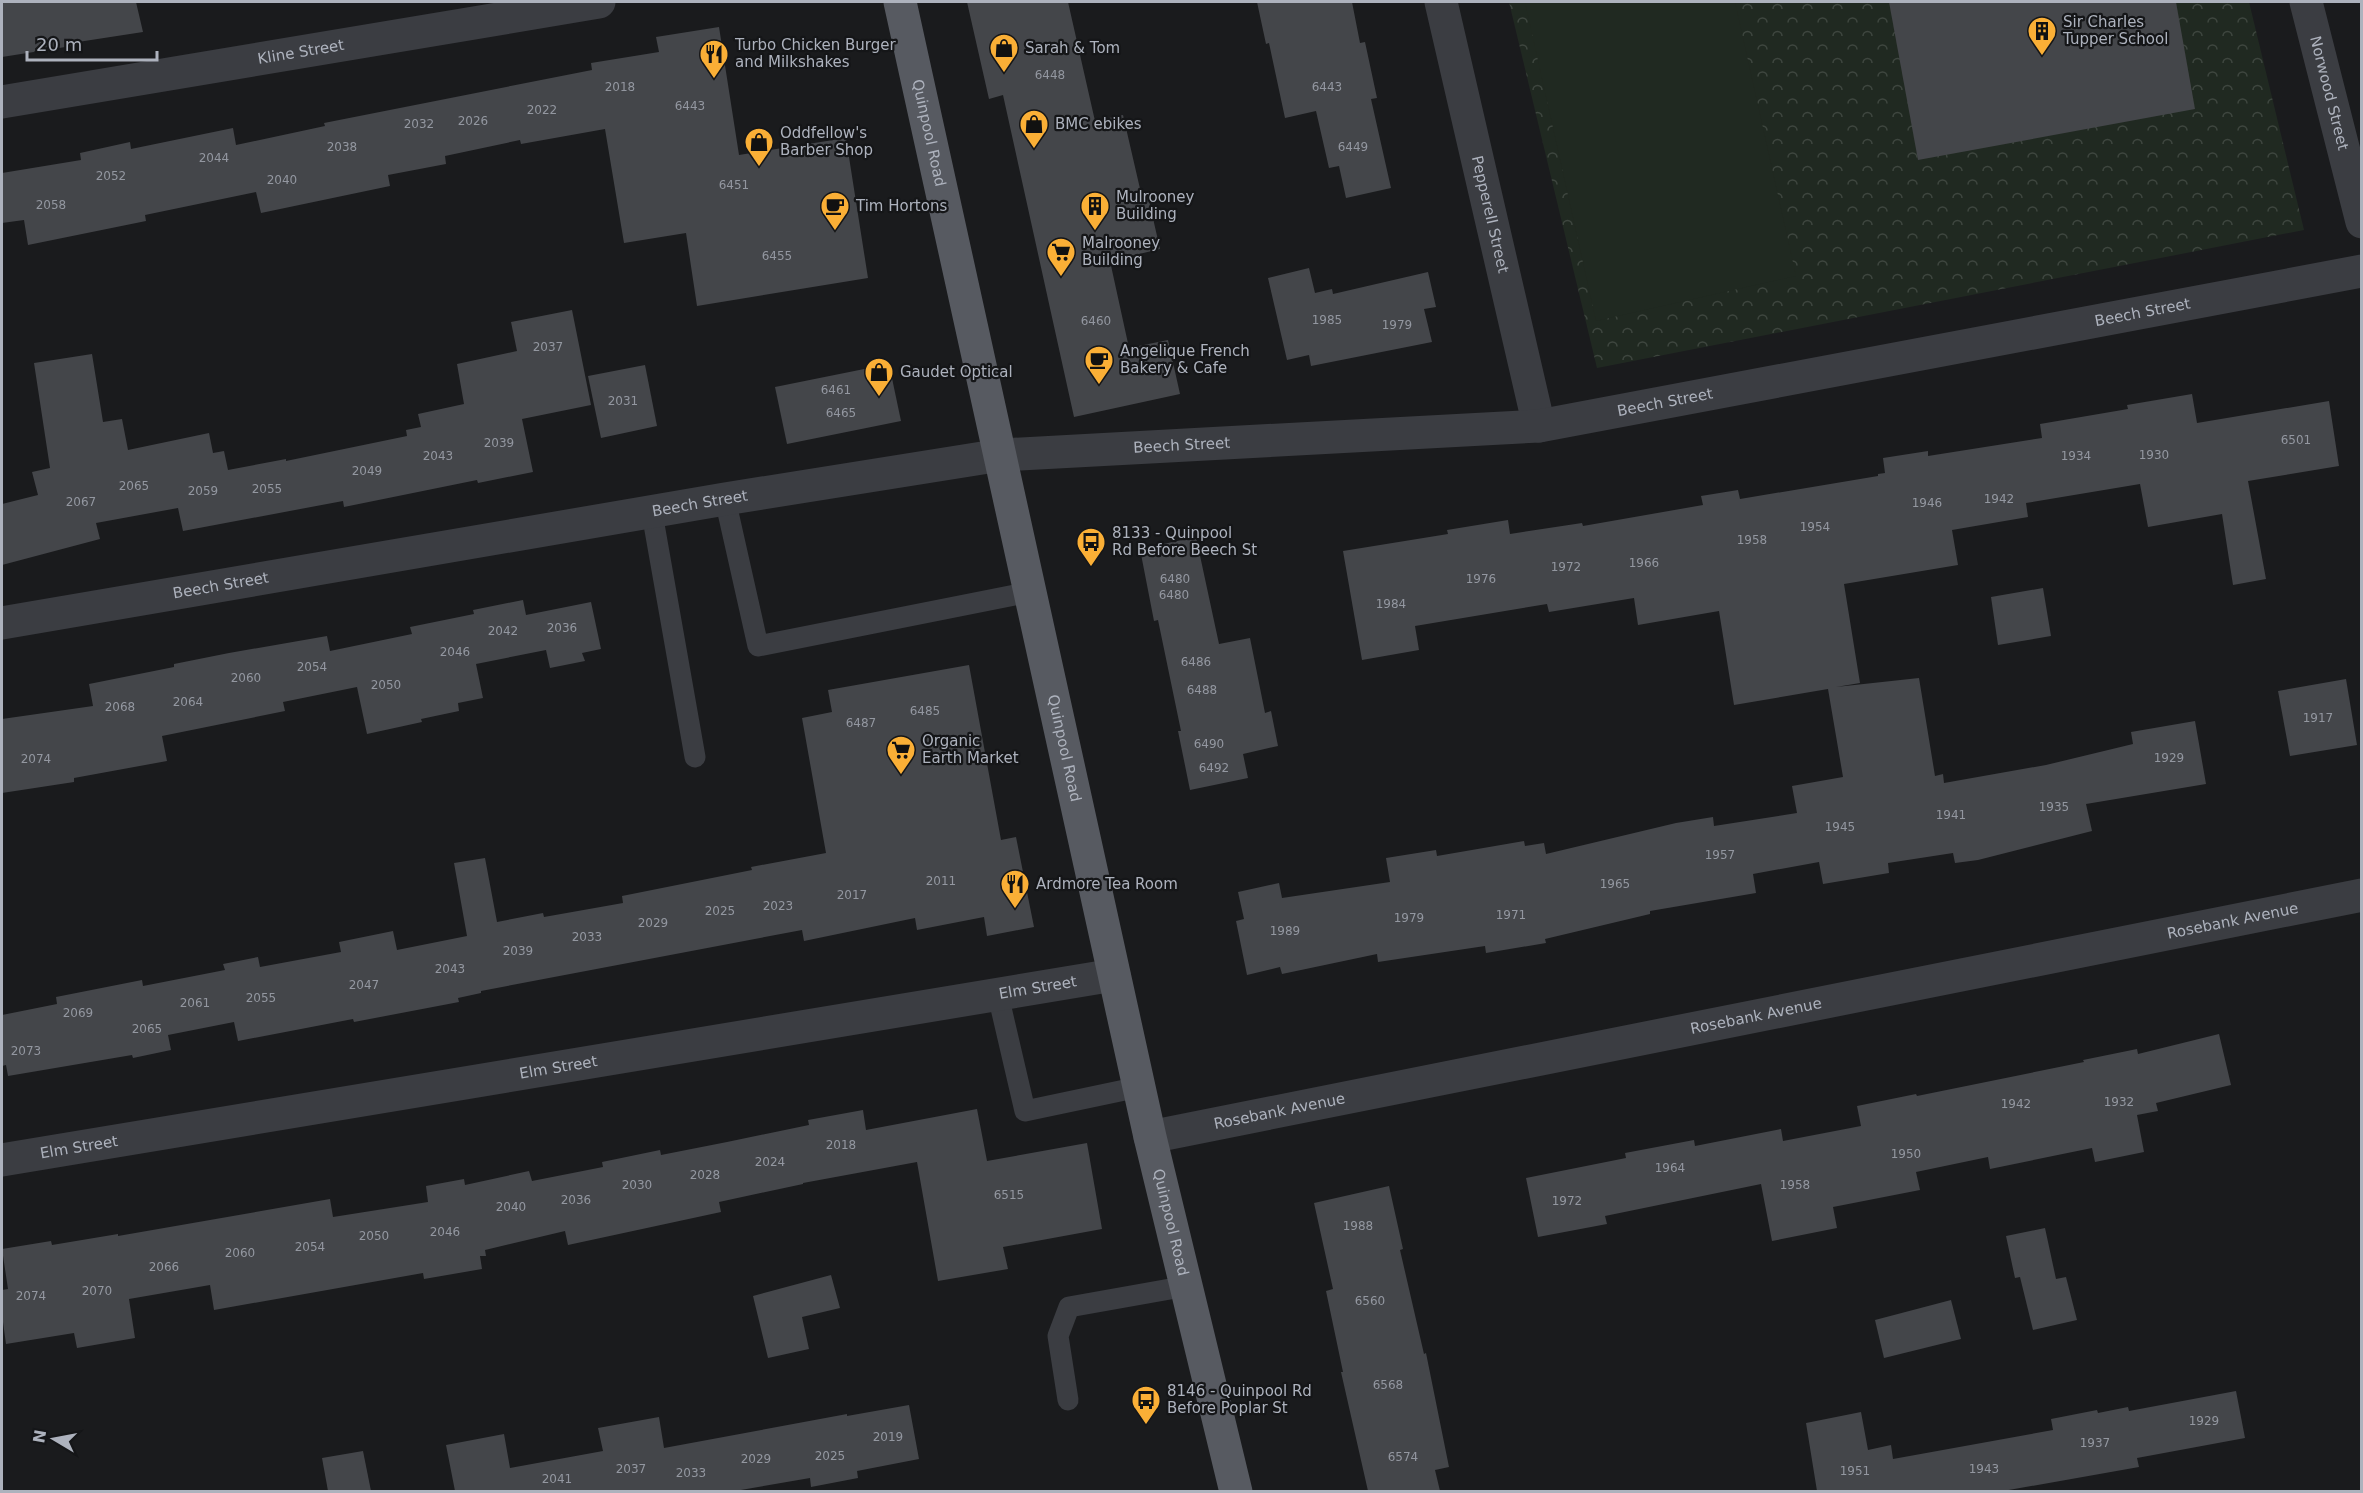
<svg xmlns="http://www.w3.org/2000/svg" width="2363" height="1493" viewBox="0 0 2363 1493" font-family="'DejaVu Sans',sans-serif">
<defs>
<pattern id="forest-crowns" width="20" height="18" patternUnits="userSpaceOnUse" patternTransform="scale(1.5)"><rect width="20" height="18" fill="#202921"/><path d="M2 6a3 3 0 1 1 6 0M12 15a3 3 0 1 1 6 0" fill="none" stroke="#3e463f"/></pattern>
</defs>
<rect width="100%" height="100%" fill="#1a1b1d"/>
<path fill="url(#forest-crowns)" d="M1509 2H2249L2304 230 1597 368Z"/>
<path fill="#202921" d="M1525 2H1735L1796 276 1596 321Z"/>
<g fill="#44464a">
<path d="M2 2H136L143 32 78 42V45L2 57Z"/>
<path d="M967 2H1068L1095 121 1123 115 1141 193 1147 192 1160 249 1110 261 1129 348 1168 340 1180 394 1074 417 1003 95 989 99Z"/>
<path d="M1257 2H1352L1360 43 1365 42 1377 98 1371 99 1391 188 1346 198 1339 166 1329 168 1316 111 1285 118 1269 43 1266 44Z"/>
<path d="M1889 2H2176L2195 109 1918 160Z"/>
<path d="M719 27 739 155 846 138 868 278 697 306 686 233 624 243 605 129 521 144 520 140 445 156 446 164 388 175 390 186 261 213 256 192 145 215 146 221 28 245 24 220 2 223V173L81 160 80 153 130 142 131 149 233 128 236 145 325 126 324 123 592 70 591 63 659 52 656 37Z"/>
<path d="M1309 268 1315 293 1332 289 1333 294 1428 272 1436 307 1424 309 1432 342 1311 366 1309 355 1287 360 1268 278Z"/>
<path d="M572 310 591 405 522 419 533 472 478 483 477 480 344 507 343 501 183 531 178 508 96 523 100 539 2 565V504L38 495 32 472 50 468 34 363 92 354 103 422 122 419 128 450 209 433 213 453 224 451 228 470 286 459V461L407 436 406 430 421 427 418 414 464 404 457 364 517 351 511 322Z"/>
<path d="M889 364 901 421 787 444 775 387Z"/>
<path d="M645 365 657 426 601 438 588 376Z"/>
<path d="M2192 394 2197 423 2329 401 2339 466 2248 481 2266 579 2233 585 2222 514 2148 527 2140 484 2026 503 2028 517 1952 530 1958 565 1844 584 1860 683 1836 687 1919 678 1935 776 1943 774 1944 783 2046 765 2133 744 2131 732 2195 721 2206 784 2086 804 2092 831 1978 860 1955 863 1953 853 1888 863 1889 873 1823 884 1819 862 1753 874 1756 893 1650 911V914L1545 939 1546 943 1486 953 1485 946 1378 962 1377 954 1282 974 1280 967 1247 975 1236 921 1244 919 1238 892 1279 883 1282 898 1390 882 1386 858 1436 850 1437 856 1524 841 1525 846 1544 843 1546 854 1676 823 1713 817 1714 826 1797 813 1792 786 1843 777 1828 689 1734 705 1719 611 1638 625 1634 598 1549 612 1547 604 1415 626 1419 650 1362 660 1343 551 1448 534 1447 530 1508 520 1510 534 1582 523 1583 526 1703 505 1701 496 1738 490 1740 499 1878 476V474L1885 473 1883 458 1928 451V456L2042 438 2040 424 2128 409 2127 405Z"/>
<path d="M1196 537 1219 644 1250 638 1265 713 1271 711 1278 746 1243 754 1248 778 1190 790 1178 731H1181L1158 620 1154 621 1140 549Z"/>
<path d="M2043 588 2051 636 1998 645 1991 597Z"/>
<path d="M523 600 526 615 591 602 601 649 582 653 585 661 550 668 546 650 476 664 483 698 458 703 459 711 421 719 422 722 367 734 357 687 283 702 285 711 162 736 167 761 74 778V782L2 793V719L93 706 89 684 174 667V664L229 653 327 636 330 651 412 634 410 627 474 614 473 610Z"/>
<path d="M969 665 1001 840 1016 837 1034 927 987 936 984 917 917 930 915 918 804 941 802 930 481 991V993L458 998 459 1002 354 1022 353 1019 238 1041 234 1022 168 1035 171 1050 133 1058 132 1055 8 1076 6 1065 2 1066V1015L57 1004 56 997 142 980 143 986 225 970 223 964 258 957 260 967 341 952 339 942 393 931 397 950 467 936 454 863 485 858 497 922 543 913 544 917 623 903 622 896 752 870 751 867 826 853 802 718 832 712 828 690Z"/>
<path d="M2346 679 2357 745 2290 756 2278 691Z"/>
<path d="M2219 1034 2231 1085 2156 1103 2158 1111 2137 1115 2144 1152 2095 1162 2092 1148 1990 1169 1988 1157 1916 1172 1920 1190 1833 1207 1837 1228 1772 1241 1761 1184 1605 1216 1607 1224 1538 1237 1526 1178 1626 1158 1625 1153 1694 1140 1695 1146 1781 1129 1783 1141 1861 1126 1857 1106 1916 1094 1917 1096 2084 1062 2083 1060 2137 1049 2138 1054Z"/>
<path d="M977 1109 987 1161 1087 1143 1102 1229 1003 1247 1008 1269 938 1281 917 1162 803 1183V1184L719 1202 721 1212 568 1245 565 1231 485 1250 486 1256H480L482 1269 424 1279 423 1273 214 1310 210 1285 129 1299 135 1338 77 1348 74 1333 6 1344 2 1315V1290L8 1289 2 1249 51 1241 52 1245 118 1234V1236L330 1199 333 1217 428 1202 426 1186 464 1179 465 1185 529 1171 532 1181 603 1167 602 1162 660 1150 661 1155 727 1142 809 1125 808 1120 863 1110 866 1130Z"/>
<path d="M1389 1186 1403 1249 1400 1250 1424 1354 1426 1353 1449 1467 1435 1470 1440 1491H1368L1341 1372H1343L1326 1291 1333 1289 1314 1203Z"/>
<path d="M2045 1228 2056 1279 2066 1277 2077 1320 2033 1330 2020 1277 2015 1278 2006 1236Z"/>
<path d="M831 1275 840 1308 802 1317 809 1349 768 1358 753 1296Z"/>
<path d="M1951 1300 1961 1339 1884 1358 1875 1320Z"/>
<path d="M2236 1391 2245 1438 2137 1458 2139 1467 2003 1491H1817L1806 1423 1861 1412 1868 1450 1891 1445 1893 1459 2053 1430 2051 1419 2097 1410 2098 1413 2128 1407 2129 1411Z"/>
<path d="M909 1405 919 1459 857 1471 858 1478 811 1487 810 1478 735 1491H455L446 1445 504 1434 510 1468 603 1451 598 1428 659 1417 664 1448 847 1414V1416Z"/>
<path d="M363 1451 371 1491H328L322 1458Z"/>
</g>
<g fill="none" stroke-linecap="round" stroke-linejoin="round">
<g stroke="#3b3d42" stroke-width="21">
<path d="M725 499 758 646 1030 592"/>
<path d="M652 513 695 757"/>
<path d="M998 995 1025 1111 1139 1087"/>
<path d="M1068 1400 1058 1336 1069 1307 1187 1286"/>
</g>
<g stroke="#3b3d42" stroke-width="33">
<path id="s1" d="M1441 2 1539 426"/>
<path id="s2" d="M2306 2 2362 222"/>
<path id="s3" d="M2 102 599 2"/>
<path id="s4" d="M2 623 725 499 1001 455 1539 426 2362 271"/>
<path id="s5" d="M1150 1137 2362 895"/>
<path id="s6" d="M2 1160 1114 975"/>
</g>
<path stroke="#575a61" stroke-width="33" id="s7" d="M900 2 1150 1137 1236 1492"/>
</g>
<defs>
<g id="building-pin" transform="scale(1.5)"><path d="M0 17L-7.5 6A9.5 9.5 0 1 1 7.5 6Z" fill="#faaf36" stroke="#151618"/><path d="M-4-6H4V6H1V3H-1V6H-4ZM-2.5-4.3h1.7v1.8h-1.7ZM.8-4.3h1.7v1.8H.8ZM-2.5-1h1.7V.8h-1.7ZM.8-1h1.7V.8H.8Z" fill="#111"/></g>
<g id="shop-pin" transform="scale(1.5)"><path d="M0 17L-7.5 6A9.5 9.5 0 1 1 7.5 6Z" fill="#faaf36" stroke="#151618"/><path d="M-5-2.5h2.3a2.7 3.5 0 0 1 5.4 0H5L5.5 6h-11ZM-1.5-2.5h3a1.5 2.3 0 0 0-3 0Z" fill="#111"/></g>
<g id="restaurant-pin" transform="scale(1.5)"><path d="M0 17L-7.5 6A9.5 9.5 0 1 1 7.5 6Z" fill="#faaf36" stroke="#151618"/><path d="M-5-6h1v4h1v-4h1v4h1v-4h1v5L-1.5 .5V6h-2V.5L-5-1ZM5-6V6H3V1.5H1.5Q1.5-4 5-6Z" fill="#111"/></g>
<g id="cafe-pin" transform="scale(1.5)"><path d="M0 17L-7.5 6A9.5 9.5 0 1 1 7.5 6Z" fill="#faaf36" stroke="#151618"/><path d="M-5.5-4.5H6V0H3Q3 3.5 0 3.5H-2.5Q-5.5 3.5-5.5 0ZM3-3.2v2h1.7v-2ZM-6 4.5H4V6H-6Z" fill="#111"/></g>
<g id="supermarket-pin" transform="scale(1.5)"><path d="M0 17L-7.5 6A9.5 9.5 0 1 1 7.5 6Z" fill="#faaf36" stroke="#151618"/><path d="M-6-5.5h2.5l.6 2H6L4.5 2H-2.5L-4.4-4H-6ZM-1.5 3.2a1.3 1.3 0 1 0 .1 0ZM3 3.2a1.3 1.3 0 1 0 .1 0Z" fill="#111"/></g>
<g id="bus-pin" transform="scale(1.5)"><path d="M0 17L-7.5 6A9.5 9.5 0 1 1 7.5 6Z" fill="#faaf36" stroke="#151618"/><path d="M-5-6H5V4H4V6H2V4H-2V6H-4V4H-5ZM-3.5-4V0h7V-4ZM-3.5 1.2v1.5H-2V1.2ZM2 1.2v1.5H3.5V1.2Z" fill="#111"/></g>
</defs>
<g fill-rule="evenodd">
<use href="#building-pin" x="2042" y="31"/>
<use href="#shop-pin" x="1004" y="48"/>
<use href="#restaurant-pin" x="714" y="54"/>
<use href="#shop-pin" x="1034" y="124"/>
<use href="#shop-pin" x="759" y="142"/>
<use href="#cafe-pin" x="835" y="206"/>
<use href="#building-pin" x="1095" y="206"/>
<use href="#supermarket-pin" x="1061" y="252"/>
<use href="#cafe-pin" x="1099" y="360"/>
<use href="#shop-pin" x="879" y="372"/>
<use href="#bus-pin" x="1091" y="542"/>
<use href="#supermarket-pin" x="901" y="750"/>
<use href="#restaurant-pin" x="1015" y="884"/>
<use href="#bus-pin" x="1146" y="1400"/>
</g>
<g text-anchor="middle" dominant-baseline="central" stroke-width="4.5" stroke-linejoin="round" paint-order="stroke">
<g font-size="12" fill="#9397a0">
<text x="1050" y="75">6448</text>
<text x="620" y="87">2018</text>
<text x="1327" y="87">6443</text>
<text x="690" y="106">6443</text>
<text x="542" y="110">2022</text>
<text x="473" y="121">2026</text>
<text x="419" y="124">2032</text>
<text x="342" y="147">2038</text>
<text x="1353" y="147">6449</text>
<text x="214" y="158">2044</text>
<text x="111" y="176">2052</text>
<text x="282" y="180">2040</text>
<text x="734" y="185">6451</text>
<text x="51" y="205">2058</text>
<text x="777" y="256">6455</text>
<text x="1327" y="320">1985</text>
<text x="1096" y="321">6460</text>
<text x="1397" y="325">1979</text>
<text x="548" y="347">2037</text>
<text x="836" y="390">6461</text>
<text x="623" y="401">2031</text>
<text x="841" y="413">6465</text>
<text x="2296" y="440">6501</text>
<text x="499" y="443">2039</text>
<text x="2154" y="455">1930</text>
<text x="438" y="456">2043</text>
<text x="2076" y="456">1934</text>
<text x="367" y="471">2049</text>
<text x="134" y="486">2065</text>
<text x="267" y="489">2055</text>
<text x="203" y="491">2059</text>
<text x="1999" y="499">1942</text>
<text x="81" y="502">2067</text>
<text x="1927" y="503">1946</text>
<text x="1815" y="527">1954</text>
<text x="1752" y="540">1958</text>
<text x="1644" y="563">1966</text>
<text x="1566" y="567">1972</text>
<text x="1175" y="579">6480</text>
<text x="1481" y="579">1976</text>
<text x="1174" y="595">6480</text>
<text x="1391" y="604">1984</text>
<text x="562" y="628">2036</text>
<text x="503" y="631">2042</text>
<text x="455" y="652">2046</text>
<text x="1196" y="662">6486</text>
<text x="312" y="667">2054</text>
<text x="246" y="678">2060</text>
<text x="386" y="685">2050</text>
<text x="1202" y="690">6488</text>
<text x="188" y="702">2064</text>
<text x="120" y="707">2068</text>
<text x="925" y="711">6485</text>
<text x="2318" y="718">1917</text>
<text x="861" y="723">6487</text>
<text x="1209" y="744">6490</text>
<text x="2169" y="758">1929</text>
<text x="36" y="759">2074</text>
<text x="1214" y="768">6492</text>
<text x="2054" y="807">1935</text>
<text x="1951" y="815">1941</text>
<text x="1840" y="827">1945</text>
<text x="1720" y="855">1957</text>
<text x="941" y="881">2011</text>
<text x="1615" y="884">1965</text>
<text x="852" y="895">2017</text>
<text x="778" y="906">2023</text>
<text x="720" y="911">2025</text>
<text x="1511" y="915">1971</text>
<text x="1409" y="918">1979</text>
<text x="653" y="923">2029</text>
<text x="1285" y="931">1989</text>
<text x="587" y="937">2033</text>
<text x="518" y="951">2039</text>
<text x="450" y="969">2043</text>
<text x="364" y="985">2047</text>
<text x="261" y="998">2055</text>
<text x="195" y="1003">2061</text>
<text x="78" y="1013">2069</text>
<text x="147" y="1029">2065</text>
<text x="26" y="1051">2073</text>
<text x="2119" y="1102">1932</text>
<text x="2016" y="1104">1942</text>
<text x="841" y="1145">2018</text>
<text x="1906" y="1154">1950</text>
<text x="770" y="1162">2024</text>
<text x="1670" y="1168">1964</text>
<text x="705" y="1175">2028</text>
<text x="637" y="1185">2030</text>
<text x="1795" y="1185">1958</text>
<text x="1009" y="1195">6515</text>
<text x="576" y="1200">2036</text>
<text x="1567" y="1201">1972</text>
<text x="511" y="1207">2040</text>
<text x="1358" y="1226">1988</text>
<text x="445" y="1232">2046</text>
<text x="374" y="1236">2050</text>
<text x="310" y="1247">2054</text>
<text x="240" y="1253">2060</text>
<text x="164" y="1267">2066</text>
<text x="97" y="1291">2070</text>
<text x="31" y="1296">2074</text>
<text x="1370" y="1301">6560</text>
<text x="1388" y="1385">6568</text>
<text x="2204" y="1421">1929</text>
<text x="888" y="1437">2019</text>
<text x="2095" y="1443">1937</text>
<text x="830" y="1456">2025</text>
<text x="1403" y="1457">6574</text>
<text x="756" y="1459">2029</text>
<text x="631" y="1469">2037</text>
<text x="1984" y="1469">1943</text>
<text x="1855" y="1471">1951</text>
<text x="691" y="1473">2033</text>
<text x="557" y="1479">2041</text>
</g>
<g font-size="15" fill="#adb2bd" stroke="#151618" text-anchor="start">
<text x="2063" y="22">Sir Charles<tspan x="2063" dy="17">Tupper School</tspan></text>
<text x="735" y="45">Turbo Chicken Burger<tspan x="735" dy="17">and Milkshakes</tspan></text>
<text x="1025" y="48">Sarah &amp; Tom</text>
<text x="1055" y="124">BMC ebikes</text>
<text x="780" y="133">Oddfellow's<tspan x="780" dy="17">Barber Shop</tspan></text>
<text x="1116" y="197">Mulrooney<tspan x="1116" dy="17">Building</tspan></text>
<text x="856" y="206">Tim Hortons</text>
<text x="1082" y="243">Malrooney<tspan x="1082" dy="17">Building</tspan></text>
<text x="1120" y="351">Angelique French<tspan x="1120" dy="17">Bakery &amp; Cafe</tspan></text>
<text x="900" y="372">Gaudet Optical</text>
<text x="1112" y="533">8133 - Quinpool<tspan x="1112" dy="17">Rd Before Beech St</tspan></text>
<text x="922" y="741">Organic<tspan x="922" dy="17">Earth Market</tspan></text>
<text x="1036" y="884">Ardmore Tea Room</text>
<text x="1167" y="1391">8146 - Quinpool Rd<tspan x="1167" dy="17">Before Poplar St</tspan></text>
</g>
<g font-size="15" fill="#adb2bd" stroke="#151618">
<text stroke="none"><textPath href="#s3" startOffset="303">Kline Street</textPath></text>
<text stroke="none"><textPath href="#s2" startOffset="94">Norwood Street</textPath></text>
<text stroke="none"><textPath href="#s7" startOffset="134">Quinpool Road</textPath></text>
<text stroke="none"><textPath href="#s1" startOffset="218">Pepperell Street</textPath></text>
<text stroke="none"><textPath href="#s4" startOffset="2166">Beech Street</textPath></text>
<text stroke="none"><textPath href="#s4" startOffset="1680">Beech Street</textPath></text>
<text stroke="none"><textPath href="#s4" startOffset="1194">Beech Street</textPath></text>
<text stroke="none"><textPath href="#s4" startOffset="708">Beech Street</textPath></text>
<text stroke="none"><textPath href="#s4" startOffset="222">Beech Street</textPath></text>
<text stroke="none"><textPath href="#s7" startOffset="764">Quinpool Road</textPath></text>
<text stroke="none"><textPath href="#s5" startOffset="1104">Rosebank Avenue</textPath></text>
<text stroke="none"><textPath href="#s6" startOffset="1050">Elm Street</textPath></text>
<text stroke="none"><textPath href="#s5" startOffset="618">Rosebank Avenue</textPath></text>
<text stroke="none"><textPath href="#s6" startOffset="564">Elm Street</textPath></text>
<text stroke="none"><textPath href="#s5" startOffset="132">Rosebank Avenue</textPath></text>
<text stroke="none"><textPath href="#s6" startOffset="78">Elm Street</textPath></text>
<text stroke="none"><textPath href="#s7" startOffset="1250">Quinpool Road</textPath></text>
</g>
</g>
<rect width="2363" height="1493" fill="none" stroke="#adb2bd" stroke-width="6"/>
<g transform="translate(54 1439) rotate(280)" stroke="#151618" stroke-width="4.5" paint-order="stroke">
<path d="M0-4.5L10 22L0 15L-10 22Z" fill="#adb2bd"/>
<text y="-9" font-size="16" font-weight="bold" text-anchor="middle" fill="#adb2bd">N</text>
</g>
<path d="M27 51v9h130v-9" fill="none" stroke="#adb2bd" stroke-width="3"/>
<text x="36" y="51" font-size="18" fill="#adb2bd" stroke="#151618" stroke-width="4.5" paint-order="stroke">20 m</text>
</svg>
